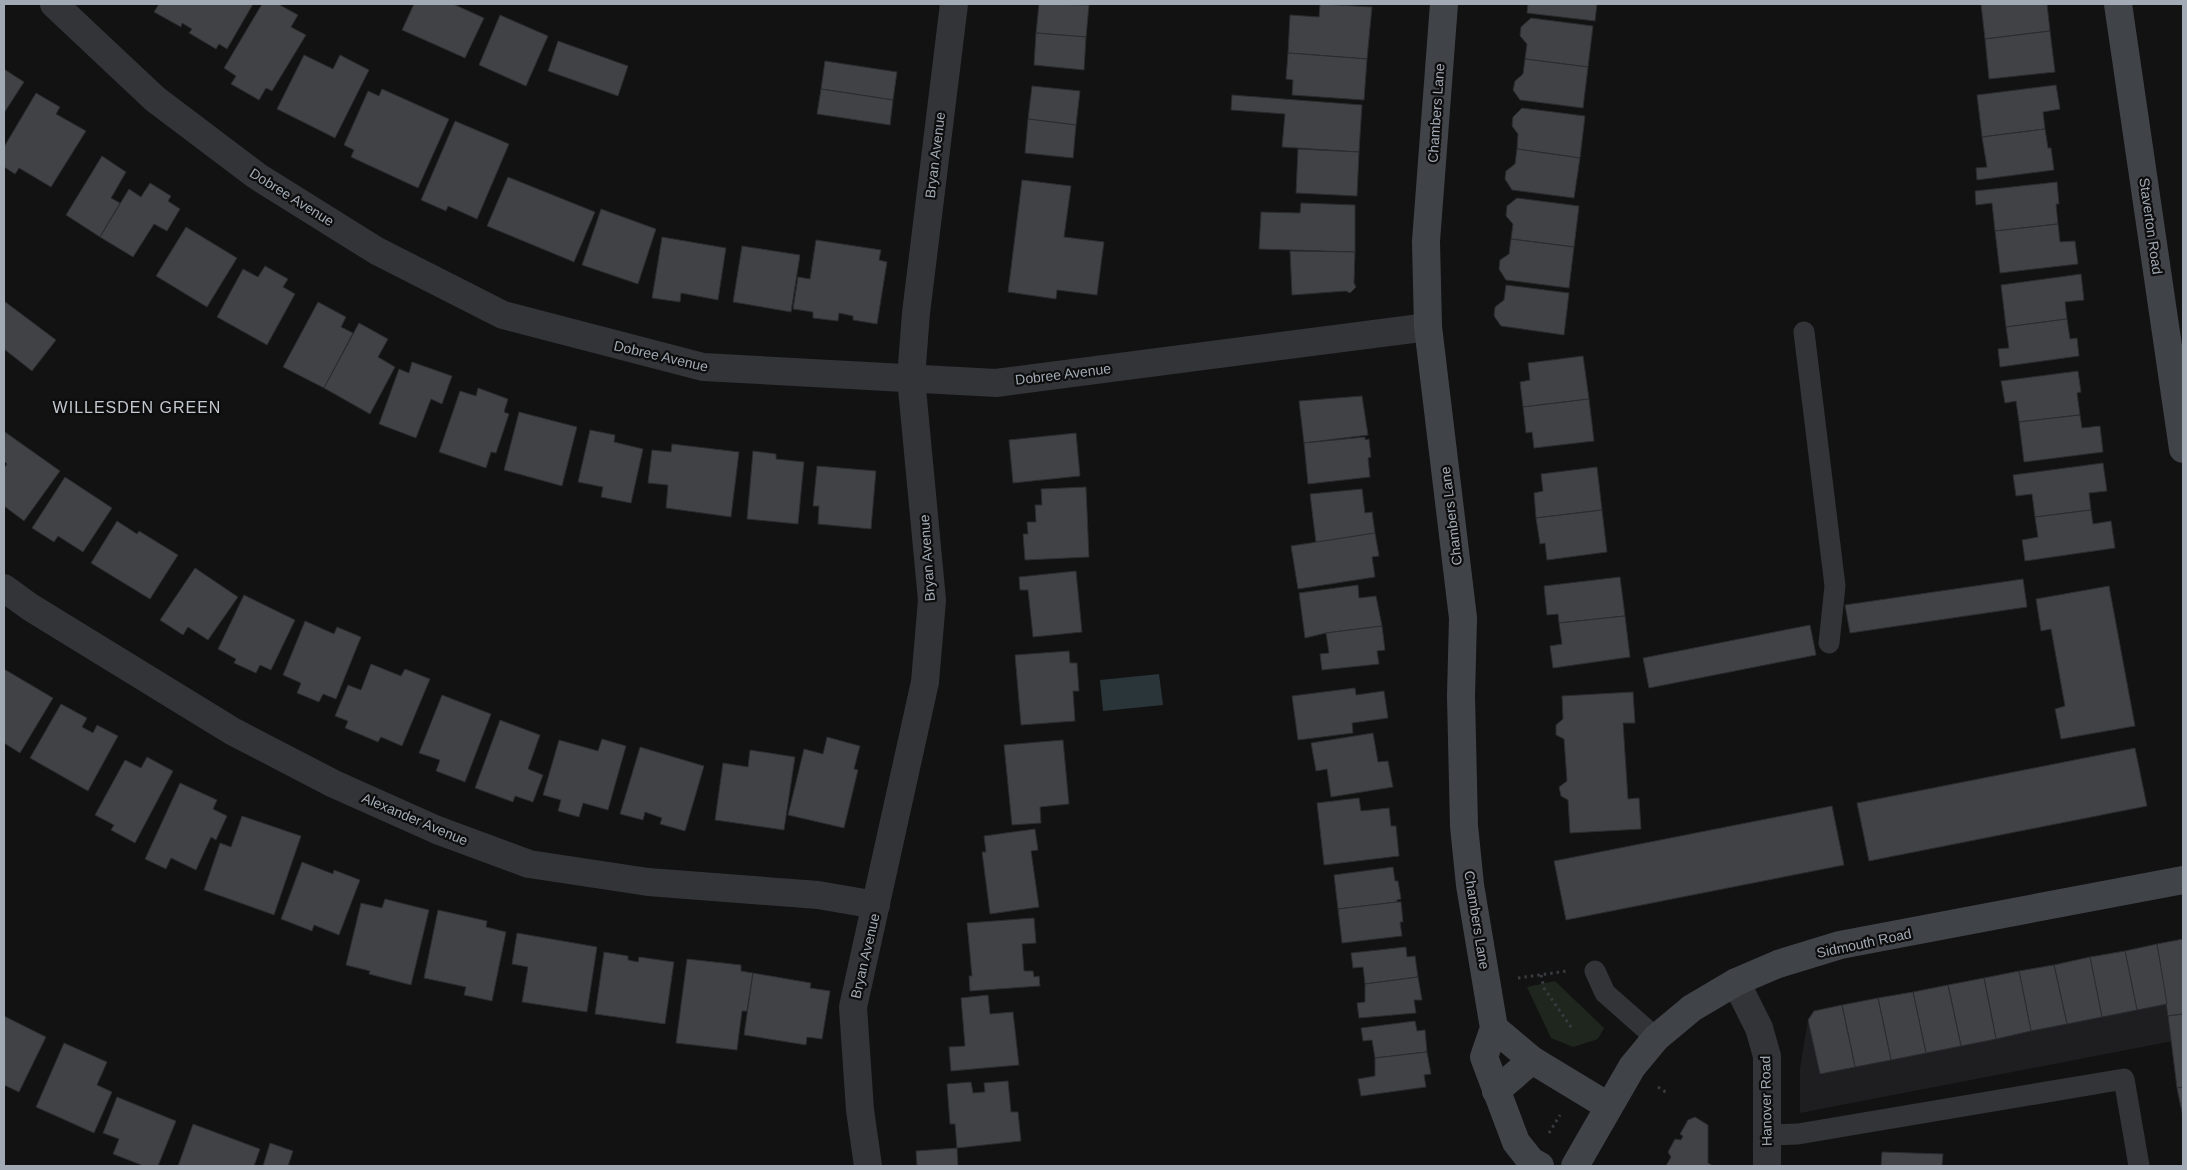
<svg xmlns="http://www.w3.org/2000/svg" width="2187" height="1170" viewBox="0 0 2187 1170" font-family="Arial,sans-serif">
<rect width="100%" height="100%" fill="#121213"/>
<path fill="#1e1e20" d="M2183 939V1039L1800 1113V1068L1808 1020 1814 1011Z"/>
<path fill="#1e261e" d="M1555 981 1604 1028 1598 1039 1573 1047 1551 1038 1527 987Z"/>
<path fill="#2a3539" d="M1159 674 1163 705 1103 711 1100 680Z"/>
<g fill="#404246" stroke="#2b2c2f">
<path d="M159 4H253L227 49 219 44 216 49 189 33 192 29 182 23 181 27 154 12Z"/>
<path d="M262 4H278L298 15 291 27 306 35 272 91 266 88 259 100 231 84 236 76 224 68Z"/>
<path d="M414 4H453L484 18 465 58 402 30Z"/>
<path d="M1039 4 1089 5 1086 37 1036 33Z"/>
<path d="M1320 4 1372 7 1367 59 1288 53 1290 15 1319 17Z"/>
<path d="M1528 4H1597L1595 21 1527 13Z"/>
<path d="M1981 4H2047L2050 31 1985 39Z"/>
<path d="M500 15 548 36 526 86 479 65Z"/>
<path d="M1531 18 1593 26 1588 67 1525 59 1527 44 1520 36 1521 27Z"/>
<path d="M2050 31 2055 72 1989 79 1985 39Z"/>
<path d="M1036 33 1086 37 1084 70 1034 65Z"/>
<path d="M558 41 628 66 618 96 548 71Z"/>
<path d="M1288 53 1367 59 1364 100 1292 95 1293 80 1286 79Z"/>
<path d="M304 55 333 69 340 55 369 70 335 138 277 109Z"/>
<path d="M1525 59 1588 67 1583 108 1520 100 1513 90 1515 81 1523 74Z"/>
<path d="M825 61 897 72 893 100 821 89Z"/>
<path d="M4 69 24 82 4 113Z"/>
<path d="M2056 85 2060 109 2043 112 2045 129 1982 137 1977 95Z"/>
<path d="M1032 86 1080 91 1076 125 1028 119Z"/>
<path d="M382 89 449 119 418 188 351 157 354 150 344 145 368 91 379 96Z"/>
<path d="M821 89 893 100 890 125 817 114Z"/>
<path d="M36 93 60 107 56 114 86 131 51 187 19 168 15 174 4 167V147Z"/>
<path d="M1232 95 1362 105 1359 152 1282 147 1285 114 1231 110Z"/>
<path d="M1522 108 1585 116 1580 158 1517 149 1518 134 1512 126 1513 117Z"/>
<path d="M1028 119 1076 125 1073 158 1025 153Z"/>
<path d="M455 121 509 144 477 219 448 206 446 211 421 200Z"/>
<path d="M2045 129 2048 148H2051L2054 170 1977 180 1976 168 1987 167 1982 137Z"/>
<path d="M1298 149 1359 152 1357 196 1296 193Z"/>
<path d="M1517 149 1580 158 1574 198 1512 190 1505 179 1506 171 1515 164Z"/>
<path d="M102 156 126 172 111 198 120 203 100 237 66 215Z"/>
<path d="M508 177 595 212 574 262 487 226Z"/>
<path d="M1022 180 1071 186 1064 237 1104 242 1097 295 1057 290 1056 299 1008 292Z"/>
<path d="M2057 182 2059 204H2056L2058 224 1995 231 1992 203 1976 205 1975 191Z"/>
<path d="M150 183 171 196 168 201 180 209 167 231 154 224 133 257 100 237 129 189 141 197Z"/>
<path d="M1517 198 1579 206 1574 247 1511 239 1513 224 1506 216 1507 206Z"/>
<path d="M1301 203 1355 205V252L1259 249 1261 212 1300 213Z"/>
<path d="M601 209 656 229 638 284 582 265Z"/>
<path d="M2058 224 2060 242 2075 241 2078 264 2000 273 1995 231Z"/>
<path d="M186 227 237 258 207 307 156 276Z"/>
<path d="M662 237 726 248 718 300 681 293 680 302 652 298Z"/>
<path d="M1511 239 1574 247 1569 288 1506 280 1499 269 1500 260 1509 254Z"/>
<path d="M816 240 881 250 879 260 887 262 877 324 853 320V316L839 313 838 321 813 318V312L793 309 798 277 810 279Z"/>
<path d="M742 246 800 255 791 312 733 302Z"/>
<path d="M1290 251 1355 252 1354 283 1356 287 1350 293 1346 291 1292 295Z"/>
<path d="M265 266 288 279 283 287 295 294 267 345 217 317 243 269 258 277Z"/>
<path d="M2081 274 2084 300 2065 302 2067 319 2006 327 2001 285Z"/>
<path d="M1506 285 1569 293 1564 335 1501 326 1494 316 1495 307 1504 300Z"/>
<path d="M4 301 56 340 32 371 4 349Z"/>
<path d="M318 302 346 317 341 327 353 333 324 388 283 367Z"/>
<path d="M2067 319 2070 339 2077 338 2079 356 2000 367 1998 349 2009 348 2006 327Z"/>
<path d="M359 323 388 339 378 357 395 367 370 414 324 388Z"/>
<path d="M1583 356 1589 399 1523 407 1520 382 1530 380 1528 363Z"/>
<path d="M412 362 452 376 442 404 431 399 416 438 379 424 399 369 409 373Z"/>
<path d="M2078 371 2081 392 2077 393 2080 415 2019 422 2016 401 2005 403 2001 381Z"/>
<path d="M478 388 508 399 504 412 509 414 496 453 491 452 486 468 439 452 460 391 476 396Z"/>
<path d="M1362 396 1368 435 1304 443 1299 401Z"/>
<path d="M1589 399 1594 441 1534 448 1532 432 1526 433 1523 407Z"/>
<path d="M519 412 577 427 562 486 504 470Z"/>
<path d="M2080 415 2082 428 2100 426 2103 452 2024 462 2019 422Z"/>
<path d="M590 430 615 435 614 442 643 449 631 503 601 497 603 487 578 482Z"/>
<path d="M5 432 60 471 24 521 4 506V468L7 464 4 461Z"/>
<path d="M1076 433 1080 476 1013 483 1009 440Z"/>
<path d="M1365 437V440L1369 439 1371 457 1368 458 1370 477 1308 484 1304 443Z"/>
<path d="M672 444 739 452 731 517 666 508 668 485 648 483 652 450 671 452Z"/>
<path d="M753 451 776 454V459L804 462 798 524 747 519Z"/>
<path d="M2103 463 2107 491 2089 493 2091 510 2035 517 2032 494 2016 496 2013 475Z"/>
<path d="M817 466 876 471 871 529 818 524 819 506H813Z"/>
<path d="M1597 467 1602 510 1536 518 1534 493 1543 491 1541 474Z"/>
<path d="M65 477 112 508 83 552 58 536 54 542 32 528Z"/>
<path d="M1086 487 1089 557 1025 560 1023 534H1028L1027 522H1036L1035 505H1042L1041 489Z"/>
<path d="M1362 489 1365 513 1372 512 1375 533 1316 543 1310 494Z"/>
<path d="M1602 510 1607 552 1547 560 1545 543 1540 544 1536 518Z"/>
<path d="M2091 510 2093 524 2111 521 2115 548 2025 561 2022 540 2038 537 2035 517Z"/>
<path d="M117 521 137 534 139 531 178 555 150 599 91 563Z"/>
<path d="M1375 533 1379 556 1372 557 1375 577 1298 589 1291 546Z"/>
<path d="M195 568 238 597 208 640 188 627 183 635 160 620Z"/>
<path d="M1076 571 1082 632 1033 637 1028 590H1020L1019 577Z"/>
<path d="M1620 577 1625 616 1559 623 1558 614 1547 615 1544 586Z"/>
<path d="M2023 579 2027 607 1850 633 1845 605Z"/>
<path d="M1358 585 1359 598 1376 596 1382 626 1326 633 1305 638 1299 593Z"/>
<path d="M2109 586 2135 726 2061 739 2055 709 2065 706 2051 629 2041 631 2036 599Z"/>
<path d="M244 595 295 620 271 670 260 665 256 673 234 663 236 659 218 649Z"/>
<path d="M1625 616 1630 657 1553 668 1550 646 1562 644 1559 623Z"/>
<path d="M305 621 334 634 337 627 361 637 336 699 323 694 319 702 297 693 301 683 283 675Z"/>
<path d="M1810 625 1816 655 1649 688 1643 658Z"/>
<path d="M1382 626 1385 650 1377 651 1379 664 1322 670 1320 654 1329 653 1326 633Z"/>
<path d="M1069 651 1070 663H1077L1079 691H1073L1075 721 1021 725 1015 655Z"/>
<path d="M371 664 401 676 405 669 430 679 402 746 381 737 378 742 345 728 348 721 335 716 348 685 361 690Z"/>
<path d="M4 669 53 698 20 753 4 743Z"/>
<path d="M1355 688 1356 695 1384 691 1388 718 1352 723 1353 733 1298 740 1292 696Z"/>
<path d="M1633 692 1635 723H1623L1628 799 1639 798 1641 829 1570 833 1568 800 1561 796 1559 787 1567 781 1564 739 1556 735V725L1563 719 1562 696Z"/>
<path d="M442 695 491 714 465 782 436 771 440 760 419 753Z"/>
<path d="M61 704 87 718 82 727 93 733 97 725 118 736 88 791 30 758Z"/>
<path d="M500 720 540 735 528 769 543 775 533 802 515 796 513 802 475 788Z"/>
<path d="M1373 733 1378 762 1388 761 1393 787 1331 797 1327 769 1316 771 1311 743Z"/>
<path d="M827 737 860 746 854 769 858 770 844 828 788 815 804 749 823 754Z"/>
<path d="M602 739 626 746 608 810 583 803 579 817 558 811 561 800 543 795 559 740 598 751Z"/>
<path d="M1063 740 1069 804 1040 807 1041 823 1012 825 1004 745Z"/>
<path d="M640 747 704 766 685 831 660 824 662 818 645 812 643 820 620 814Z"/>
<path d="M2135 748 2147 806 1869 861 1857 803Z"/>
<path d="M750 750 795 757 784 830 715 820 723 763 748 767Z"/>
<path d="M147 757 173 771 135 843 111 830 114 825 95 815 125 760 141 768Z"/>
<path d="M180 783 217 800 213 809 227 816 216 840 211 837 196 870 171 858 166 869 145 859Z"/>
<path d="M1359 798 1361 811 1389 808 1391 826H1396L1399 856 1324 865 1317 803Z"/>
<path d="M1832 806 1844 865 1566 920 1554 861Z"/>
<path d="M242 816 301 836 274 915 204 890 220 843 231 847Z"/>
<path d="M1035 829 1038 850 1031 851 1039 907 990 914 982 852H986L984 836Z"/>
<path d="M302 862 333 874 334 870 360 880 339 935 314 925 312 931 281 919Z"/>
<path d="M1393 867 1395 881H1398L1401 899 1397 900V902L1338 909 1334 875Z"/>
<path d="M385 899 429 910 411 985 369 974 370 971 346 965 361 903 382 908Z"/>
<path d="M1397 902H1401L1403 922H1400L1402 936 1342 943 1338 909Z"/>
<path d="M438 910 487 921 486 927 506 932 492 1001 464 995 466 987 424 978Z"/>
<path d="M1034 918 1036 943 1022 944 1024 971H1033L1034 977 1039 976 1040 986 970 991 969 976H972L967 923Z"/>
<path d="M517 933 597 947 587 1012 522 1002 528 967 512 964Z"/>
<path d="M2183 939V1014L2168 1016 2157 944Z"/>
<path d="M2157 944 2167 1004 2137 1010 2125 951Z"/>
<path d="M1406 947 1407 957 1415 956 1418 977 1365 984 1363 967 1353 968 1351 953Z"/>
<path d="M2125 951 2137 1010 2102 1017 2090 957Z"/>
<path d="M604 952 628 956V960L638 962 639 957 674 962 665 1024 595 1014Z"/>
<path d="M2090 957 2102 1017 2067 1024 2054 965Z"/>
<path d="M687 959 741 965V971L753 973 747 1011H742L737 1050 676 1043Z"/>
<path d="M2054 965 2067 1024 2031 1031 2019 971Z"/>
<path d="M2019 971 2031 1031 1996 1039 1984 978Z"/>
<path d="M753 973 811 983 810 988 830 991 822 1039 807 1037 806 1045 744 1035Z"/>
<path d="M1418 977 1422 1000H1414L1416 1013 1359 1018 1357 1003 1365 1002V984Z"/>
<path d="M1984 978 1996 1039 1961 1046 1948 985Z"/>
<path d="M1948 985 1961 1046 1926 1053 1913 992Z"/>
<path d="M1913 992 1926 1053 1891 1060 1878 998Z"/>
<path d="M988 995 990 1014 1013 1012 1019 1065 951 1071 949 1047 965 1046 961 998Z"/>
<path d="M1878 998 1891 1060 1855 1067 1842 1005Z"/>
<path d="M1842 1005 1855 1067 1820 1074 1808 1020 1814 1011Z"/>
<path d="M2183 1014V1087L2177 1088 2168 1016Z"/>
<path d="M4 1016 46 1037 19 1092 4 1085Z"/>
<path d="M1415 1021 1417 1031 1425 1030 1427 1052 1375 1058 1372 1040 1363 1041 1361 1028Z"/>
<path d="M64 1043 107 1062 97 1085 112 1092 94 1133 36 1107Z"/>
<path d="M1427 1052 1431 1074 1424 1075 1426 1087 1361 1096 1358 1079 1375 1076V1058Z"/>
<path d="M1008 1081 1011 1112H1018L1021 1141 957 1148 955 1124H950L947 1084 971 1082 973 1093 985 1092 984 1083Z"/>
<path d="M2183 1087V1117L2177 1088Z"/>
<path d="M117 1097 176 1121 158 1166H144L113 1154 119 1139 103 1133Z"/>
<path d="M1695 1117 1708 1125V1163L1713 1166H1666L1671 1157 1668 1152 1675 1139 1681 1140 1683 1136 1680 1134 1688 1120Z"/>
<path d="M193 1124 260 1149 254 1166H178Z"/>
<path d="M270 1143 293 1151 288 1166H290H263Z"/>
<path d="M957 1148 958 1166H917L916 1151Z"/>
<path d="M1882 1152 1943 1154 1942 1166H1881Z"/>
</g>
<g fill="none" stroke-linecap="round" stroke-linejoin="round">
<g stroke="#383b3f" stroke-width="3" stroke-dasharray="2.5 4" stroke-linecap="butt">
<path d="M1541 975 1544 988 1573 1030"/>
<path d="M1518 978 1567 971"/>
<path d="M1658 1087 1667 1093"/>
<path d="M1549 1133 1560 1115"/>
</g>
<g stroke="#323438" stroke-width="21">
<path d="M1804 332 1835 586 1829 643"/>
<path d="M1595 971 1605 993 1656 1038"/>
<path d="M1768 1135 1798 1134 2124 1079 2139 1166"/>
</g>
<g stroke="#323438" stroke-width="28">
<path d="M54 4 155 99 257 176 377 251 503 315 703 367 996 383 1428 327"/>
<path d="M4 588 30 607 232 731 334 784 437 830 529 864 648 882 818 895 876 905"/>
<path d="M1736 982 1759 1028 1767 1056V1166"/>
<path d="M868 1166 860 1110 853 1007 925 682 932 600 911 378 916 313 954 4"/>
</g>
<g stroke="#404449" stroke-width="28">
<path d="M1444 4 1426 241 1428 327 1463 618 1461 696 1464 826 1470 885 1494 1028 1484 1057 1516 1142 1531 1161 1540 1166"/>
<path d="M2118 4 2183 449"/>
<path d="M1494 1028 1532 1060 1608 1106"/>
<path d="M1496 1091 1532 1060"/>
<path d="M1575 1166 1632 1067 1656 1038 1692 1008 1736 982 1778 964 1840 945 2183 880"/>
</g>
</g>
<g text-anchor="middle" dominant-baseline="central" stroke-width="4.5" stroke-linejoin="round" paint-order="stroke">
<g font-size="14" fill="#a2abb5" stroke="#0d0d0e">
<text transform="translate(1436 113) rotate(-86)">Chambers Lane</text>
<text transform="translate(935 155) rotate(-83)">Bryan Avenue</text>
<text transform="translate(292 197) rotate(32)">Dobree Avenue</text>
<text transform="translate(2151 226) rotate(82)">Staverton Road</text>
<text transform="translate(661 356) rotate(13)">Dobree Avenue</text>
<text transform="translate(1063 374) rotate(-7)">Dobree Avenue</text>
<text transform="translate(1451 516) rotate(-97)">Chambers Lane</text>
<text transform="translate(927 558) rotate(-94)">Bryan Avenue</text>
<text transform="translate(415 819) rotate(23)">Alexander Avenue</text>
<text transform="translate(1477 920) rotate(81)">Chambers Lane</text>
<text transform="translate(1864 943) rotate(-12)">Sidmouth Road</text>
<text transform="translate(865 956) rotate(-77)">Bryan Avenue</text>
<text transform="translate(1766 1101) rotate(-91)">Hanover Road</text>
</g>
<g font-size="16" letter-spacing="1" fill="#c3c9d0" stroke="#0d0d0e">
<text x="137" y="407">WILLESDEN GREEN</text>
</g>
</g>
<rect width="2187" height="1170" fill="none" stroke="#a2abb5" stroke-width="10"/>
</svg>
